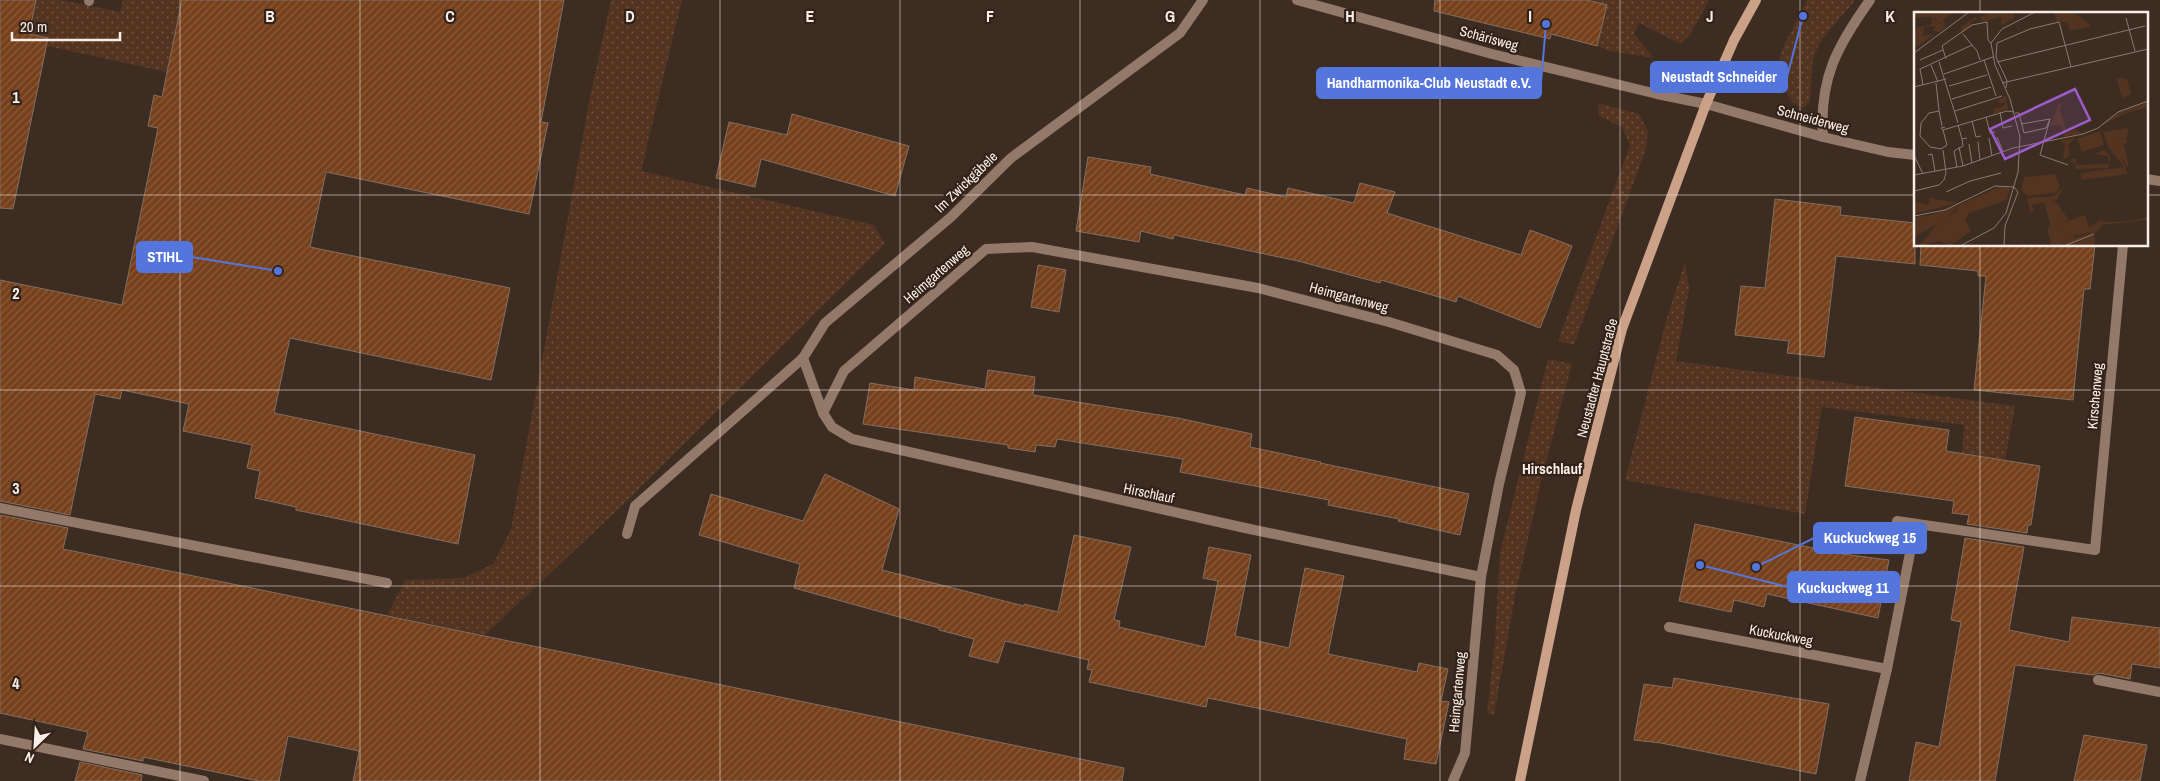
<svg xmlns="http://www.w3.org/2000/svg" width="2160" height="781" viewBox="0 0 2160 781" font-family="'Archivo Narrow',sans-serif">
<defs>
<pattern id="grass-dots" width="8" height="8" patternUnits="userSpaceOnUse" patternTransform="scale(1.25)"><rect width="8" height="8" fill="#523420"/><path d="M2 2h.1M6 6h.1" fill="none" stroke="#6c5240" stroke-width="1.8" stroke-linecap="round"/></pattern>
<pattern id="building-hatch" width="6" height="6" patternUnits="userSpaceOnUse" patternTransform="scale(1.25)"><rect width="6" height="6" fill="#75401b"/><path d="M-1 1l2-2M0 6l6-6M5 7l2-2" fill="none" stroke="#8a5c3c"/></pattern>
</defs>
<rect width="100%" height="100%" fill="#3d2c22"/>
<g fill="url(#grass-dots)">
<path d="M36 0H61L120 12 123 0H182L167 72 47 46 48 38 29 34Z"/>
<path d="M611 0H682L641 171 874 225 885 244 624 504 485 635 387 615 405 580 464 578 493 564 511 529 590 97Z"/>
<path d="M1587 0H1709L1690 35 1680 44 1639 23 1634 34 1654 58 1610 51 1597 46 1607 5Z"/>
<path d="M1807 0H1855C1842 18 1818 38 1813 60 1811 74 1812 88 1809 103L1802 108 1791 101 1776 73 1783 47Z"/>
<path d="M1598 103 1639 114 1648 131 1646 149 1574 345 1558 341 1630 145 1622 127 1599 116Z"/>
<path d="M1685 262 1689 289 1676 361 2015 406 2005 460 1962 453 1964 425 1822 407 1805 514 1625 480 1666 321Z"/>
<path d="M1548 359 1572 364 1541 481 1515 596 1494 715 1487 714 1495 640 1500 553Z"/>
</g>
<g fill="url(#building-hatch)" stroke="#826e63">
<path d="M0 0H36L29 34 48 38 13 209 0 208Z"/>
<path d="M182 0H564L541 122 548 123 529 214 326 172 310 247 510 288 491 380 290 338 274 413 475 455 458 544 296 510V507L255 498 260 471 247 468 252 445 183 431 189 404 122 390 120 399 95 394 70 515 0 501V280L122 305 158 128 148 126 154 95 162 97Z"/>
<path d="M1435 0H1587L1607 5 1597 46 1551 34 1550 39 1434 11Z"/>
<path d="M792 114 909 146 895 196 761 159 755 187 716 178 729 122 787 135Z"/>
<path d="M1088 157 1151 167 1150 174 1245 195 1247 188 1286 197 1288 188 1354 203 1360 183 1395 192 1387 213 1521 255 1530 230 1572 246 1540 328 1458 296 1456 302 1381 280 1380 283 1298 261 1174 235 1173 239 1141 231 1139 242 1076 231Z"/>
<path d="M1775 199 1841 207 1840 215 1915 223V264L1836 256 1824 357 1787 353 1789 341 1735 335 1741 286 1765 288Z"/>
<path d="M1921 245H2095L2090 289H2084L2073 400 1974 390 1986 276H1978V271L1920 265Z"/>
<path d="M1038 265 1066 270 1059 312 1031 307Z"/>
<path d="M988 370 1035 377 1033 395 1178 418 1252 434 1250 447 1321 462 1320 463 1469 494 1460 535 1398 521 1399 519 1328 505 1329 500 1180 472 1183 459 1057 439 1055 447 1036 445 1035 452 1008 448V445L863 424 870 383 914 390 915 377 985 389Z"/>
<path d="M1855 417 1949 430 1946 451 2040 466 2031 525H2028L2027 533 1967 524 1969 515 1952 513 1954 501 1845 486Z"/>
<path d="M825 474 899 509 882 570 1024 606V604L1058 612 1074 535 1131 547 1114 620 1120 621 1119 627 1205 647 1218 581 1203 578 1209 547 1251 555 1235 636 1289 648 1305 568 1344 576 1328 654 1417 672 1419 663 1448 669 1441 701 1449 702 1436 764 1404 759 1407 739 1208 698 1206 707 1089 682 1092 670 1087 669 1089 660 1005 641 998 663 969 656 974 639 939 630V628L794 588 800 564 699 535 711 494 803 521Z"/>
<path d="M0 515 68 528 63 549 1124 768 1122 781H353L359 751 288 736 279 781H259L143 757V761L83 749 88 732 0 713Z"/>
<path d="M1695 524 1843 554 1889 560 1878 618 1767 594 1764 607 1734 600 1731 612 1679 601Z"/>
<path d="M1965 538 2024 547 2009 630 2069 642 2072 617 2160 628V668L2132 664 2130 679 2099 673 2093 675 2015 665 1995 781H1909L1916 742 1939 747 1961 622 1951 620Z"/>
<path d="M1674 678 1829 704 1816 774 1661 743 1634 740 1644 684 1672 688Z"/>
<path d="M2084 735 2147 745 2140 781H2074Z"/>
<path d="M80 762 142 775 141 781H75Z"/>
</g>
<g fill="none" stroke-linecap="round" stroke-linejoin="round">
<g stroke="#937969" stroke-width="10">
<path d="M89 1V0"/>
<path d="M1823 137C1819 79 1837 46 1870 0"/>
<path d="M0 508 387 583"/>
<path d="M1897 521 2095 550"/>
<path d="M627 534 635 506 803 358"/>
<path d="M0 739 204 781"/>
</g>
<g stroke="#937969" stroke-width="10">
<path d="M1203 0 1180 33 1011 158 951 217 825 323 803 358 823 413 832 427 852 439 1245 528 1481 577"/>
<path d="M1297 0 1492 54 1657 94 1706 104 1823 137 1888 152 1915 155"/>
<path d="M2146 179 2160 181"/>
<path d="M823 413 844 371 986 249 1032 247 1258 288 1389 322 1497 355 1514 370 1521 393 1499 484 1481 577 1465 753 1453 781"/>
<path d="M2095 550 2123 245"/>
<path d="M1669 627 1887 669 1860 781"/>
<path d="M1887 669 1911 548"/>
<path d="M2098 680 2160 692"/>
</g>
<path stroke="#cba188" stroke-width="10" d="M1520 781 1576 510 1622 329 1706 104 1734 40 1756 0"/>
</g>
<path fill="none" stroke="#faefe8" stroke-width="1" stroke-opacity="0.55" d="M180 0V781M360 0V781M540 0V781M720 0V781M900 0V781M1080 0V781M1260 0V781M1440 0V781M1620 0V781M1800 0V781M1980 0V14M0 195H1915M2146 195H2160M1980 245V781M0 390H2160M0 586H2160"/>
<g text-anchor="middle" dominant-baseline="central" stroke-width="4.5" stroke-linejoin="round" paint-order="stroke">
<g font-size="14" fill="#faefe8" stroke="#322219">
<text transform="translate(1489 38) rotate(15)">Schärisweg</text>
<text transform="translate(1813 119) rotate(15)">Schneiderweg</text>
<text transform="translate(966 182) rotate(-44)">Im Zwickgäbele</text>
<text transform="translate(936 274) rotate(-41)">Heimgartenweg</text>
<text transform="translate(1349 297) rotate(15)">Heimgartenweg</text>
<text transform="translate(1597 378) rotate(-75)">Neustadter Hauptstraße</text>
<text transform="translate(2095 396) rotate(-85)">Kirschenweg</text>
<text transform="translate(1149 493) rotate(12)">Hirschlauf</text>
<text transform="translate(1781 635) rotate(11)">Kuckuckweg</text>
<text transform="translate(1457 692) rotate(-85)">Heimgartenweg</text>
</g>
<g font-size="15" font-weight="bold" fill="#faefe8" stroke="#322219">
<text x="1552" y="468">Hirschlauf</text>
</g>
</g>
<g transform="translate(1914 12)">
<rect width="234" height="234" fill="#3d2c22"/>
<path d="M0 0H41L29 8 32 15 16 5 0 6ZM140 0H159L178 14 156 19 153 10H143ZM208 66 213 67 217 82 208 86 203 67ZM92 83 94 97 79 102 80 97 90 94 91 89 87 92 83 89ZM234 90V95L212 101 187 114 203 101ZM149 91 146 96 152 120 162 118 168 121 150 125 147 113 136 114 145 92ZM214 116 213 126 200 127 214 162 167 168V162L173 160 210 155 195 136 189 120ZM87 174 96 176 93 188 56 201 51 207 57 219 36 234 26 229 5 234 21 214 42 200 45 193ZM137 188 142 190 155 208 137 215 130 190ZM234 205V208L188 213 180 222 181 232 176 234 147 233 160 224V226L177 221 175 215 189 207V210L215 209Z" fill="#523420"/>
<path d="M77 0H98L101 5 87 14V5L68 10 67 6 56 10 58 13 47 22V15L61 5 63 7ZM18 7 32 15 25 20 19 19 22 14 10 15 9 24 21 22 2 35 0 25 3 15 17 13ZM162 125 154 133 156 143 149 148 151 132 145 129ZM213 126V131L210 132 215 156 212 154 199 127ZM190 138 196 144 194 156 162 157 160 150H157V147H162V153L194 152V144L181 142ZM151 174 143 188 118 193 120 199 116 201 113 186 139 184ZM16 186 44 191 0 202V189L14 193ZM45 193 33 207 0 225V205L16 203Z" fill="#523420"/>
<path d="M171 203 177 220 160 224 146 234 137 233 133 216Z" fill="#523420"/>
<path d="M186 119 190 133 168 140 163 127ZM141 162 146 174 142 181 114 184 107 178 110 165Z" fill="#523420"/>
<path fill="none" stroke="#897a71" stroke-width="1" d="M212 6 221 39M49 22 63 39 66 48M0 41 55 0M32 47 28 34 58 13 73 10 74 28 77 31M6 48 29 38M70 48 82 84M25 50 44 111M83 50 231 14M17 53 24 70M30 62 79 45M22 71 25 99M88 71 234 37M9 73 6 57 58 33M35 74 73 63M0 75 32 67M92 76 93 69 82 45 83 31 116 17 145 10 157 55M38 87 77 75M41 99 88 84M86 100 89 116 98 114M101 101H105L110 121 132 116 136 107M72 105 76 121 81 120M136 107 126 143 154 153M58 109 62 125 67 124M107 112 136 107M44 113 48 127 53 126M28 114 25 99 15 101 7 111 6 124 16 135 27 137 33 133 29 118M31 115 27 116 29 118 93 99 100 100M83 125 89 140M75 126 78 144M64 130 66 148M55 132 58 151M45 135 49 154M0 143 9 162M14 143 18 142 21 159M43 155 40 139 49 134 48 127M0 163 49 154 99 136 169 122 184 116 204 100 234 89M0 179 25 173 30 168 32 161 29 138M32 180 56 169 87 161M0 204 31 198 81 174 100 175M46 234 80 216 92 201 104 160 106 125 96 87 81 53 77 31 88 17 121 0M71 234H88M90 234 91 214 104 180 100 175M150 234 180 222"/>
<path fill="#9b5dc9" fill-opacity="0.15" stroke="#9b5dc9" stroke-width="2.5" d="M161 77 176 108 91 147 76 117Z"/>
<rect width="234" height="234" fill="none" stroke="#faefe8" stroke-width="2.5"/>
</g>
<g font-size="16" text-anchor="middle" font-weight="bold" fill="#faefe8" stroke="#322219" stroke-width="4.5" stroke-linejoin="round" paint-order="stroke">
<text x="270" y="22">B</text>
<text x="450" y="22">C</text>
<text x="630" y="22">D</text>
<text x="810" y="22">E</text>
<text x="990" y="22">F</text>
<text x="1170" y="22">G</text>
<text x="1350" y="22">H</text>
<text x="1530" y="22">I</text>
<text x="1710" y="22">J</text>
<text x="1890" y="22">K</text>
<text x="16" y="103">1</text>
<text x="16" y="299">2</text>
<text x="16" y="494">3</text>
<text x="16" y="689">4</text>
</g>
<path fill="none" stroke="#5476dc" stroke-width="2" d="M1803 16L1787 77M1546 24L1541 83M278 271L192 257M1756 567L1814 538M1700 565L1788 587"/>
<g fill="#5476dc" stroke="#322219" stroke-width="2">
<circle cx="1803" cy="16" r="5"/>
<circle cx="1546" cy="24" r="5"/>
<circle cx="278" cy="271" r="5"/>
<circle cx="1756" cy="567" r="5"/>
<circle cx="1700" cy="565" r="5"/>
</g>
<g fill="#5476dc" stroke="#5476dc" stroke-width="2">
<rect x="1651" y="62" width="136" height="30" rx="5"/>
<rect x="1317" y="68" width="224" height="30" rx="5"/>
<rect x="137" y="242" width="55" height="30" rx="5"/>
<rect x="1814" y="523" width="112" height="30" rx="5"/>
<rect x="1788" y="572" width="111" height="30" rx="5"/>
</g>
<g font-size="15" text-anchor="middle" font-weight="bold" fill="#fff">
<text x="1719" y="82">Neustadt Schneider</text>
<text x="1429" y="88">Handharmonika-Club Neustadt e.V.</text>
<text x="165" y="262">STIHL</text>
<text x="1870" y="543">Kuckuckweg 15</text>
<text x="1843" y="593">Kuckuckweg 11</text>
</g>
<g transform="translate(35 746) rotate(205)" stroke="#322219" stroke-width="4" paint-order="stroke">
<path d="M0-4L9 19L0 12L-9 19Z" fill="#faefe8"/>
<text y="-8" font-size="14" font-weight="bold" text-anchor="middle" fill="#faefe8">N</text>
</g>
<path d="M12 32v8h108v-8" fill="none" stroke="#faefe8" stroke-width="2.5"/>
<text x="20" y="32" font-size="15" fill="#faefe8" stroke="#322219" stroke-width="4" paint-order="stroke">20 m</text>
</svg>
